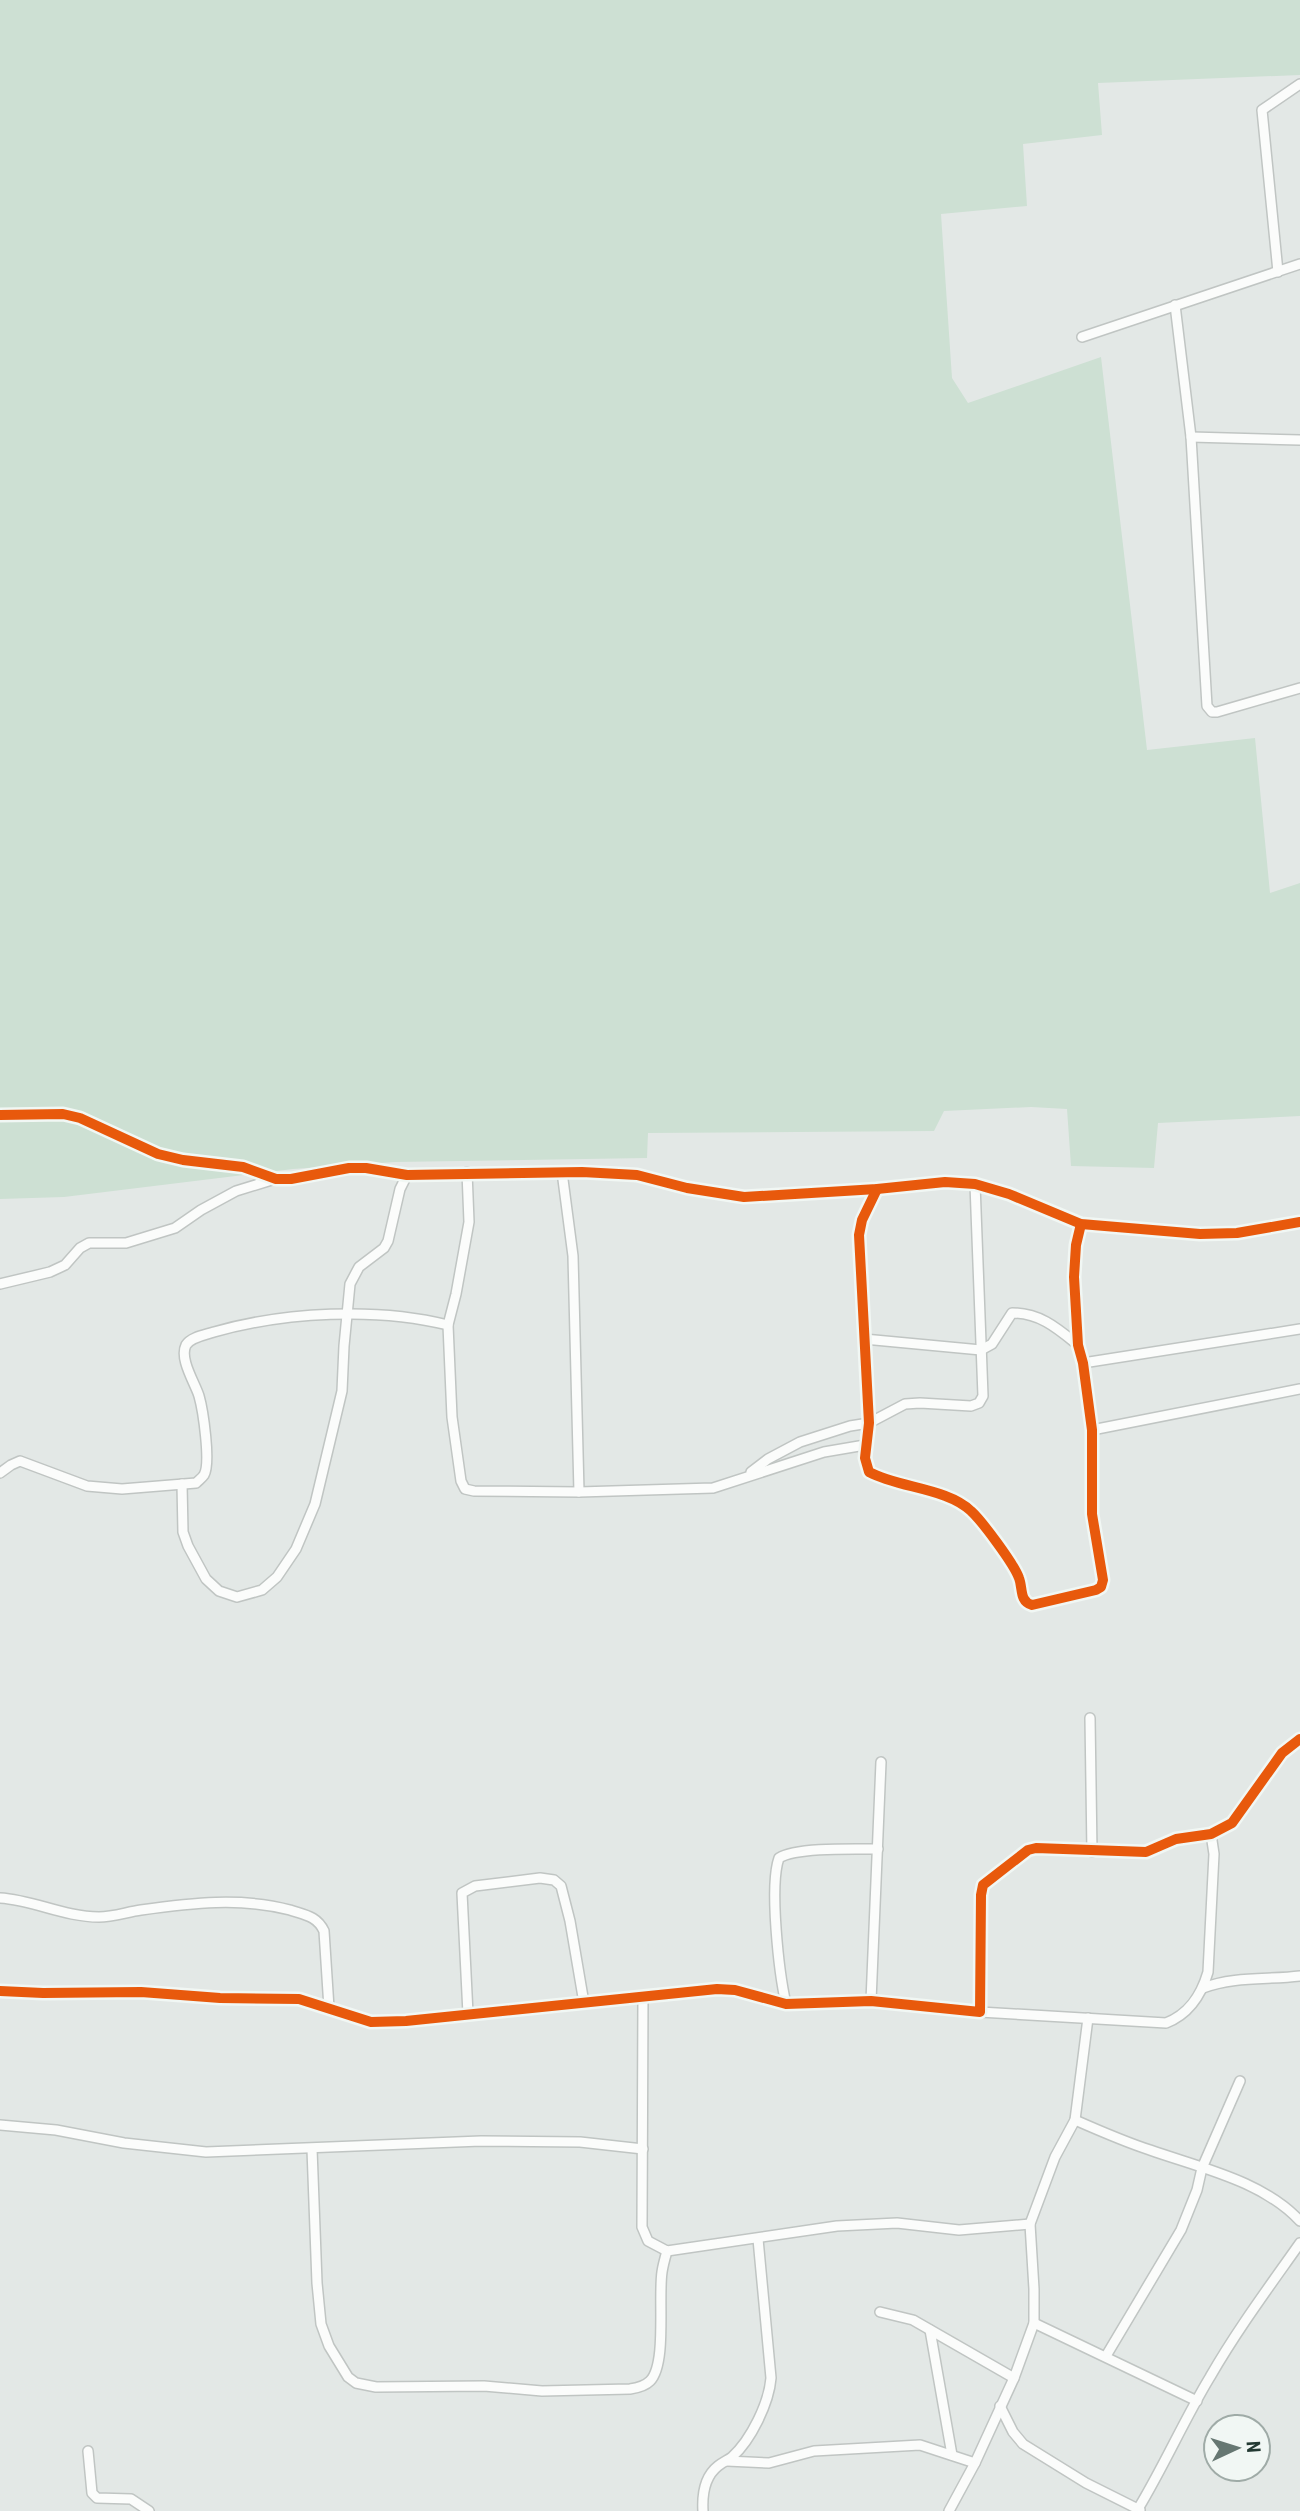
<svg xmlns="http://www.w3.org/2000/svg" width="1300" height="2511" viewBox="0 0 1300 2511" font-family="'Roboto Condensed',sans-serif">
<rect width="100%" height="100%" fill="#e3e8e6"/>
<path fill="#cde0d3" d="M0 0H1300V75L1098 83 1102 135 1023 144 1027 206 941 214 952 378 968 403 1101 357 1147 750 1255 738 1270 893 1300 883V1116L1158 1123 1154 1168 1071 1166 1067 1109 1031 1107 944 1111 934 1131 648 1133 647 1158 395 1162 293 1169 64 1197 0 1199Z"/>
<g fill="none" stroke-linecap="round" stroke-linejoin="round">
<g stroke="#c0c5c3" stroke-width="12">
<g id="minor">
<path d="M1278 272 1262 110 1300 84"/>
<path d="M1175 305 1191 437 1207 706 1212 712H1217L1300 688"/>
<path d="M1082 337 1300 264"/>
<path d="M1191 437 1300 440"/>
<path d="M0 1115 63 1114 80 1118 158 1154 183 1160 243 1167 276 1179H291L349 1168H366L407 1175 582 1172 637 1175 687 1188 744 1197 877 1189 945 1182 975 1184 1009 1194 1081 1224 1200 1234 1237 1233 1300 1222"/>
<path d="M467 1172 469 1222 456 1294 448 1325 452 1417 461 1481 465 1489 474 1491 579 1492 713 1488 824 1452 865 1445"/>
<path d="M562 1172 573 1256 579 1492"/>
<path d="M877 1189 862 1220 859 1235 869 1423 865 1458 869 1472C899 1488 947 1488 971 1511 982 1521 1014 1564 1019 1578 1023 1588 1019 1601 1032 1605L1096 1590 1101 1587 1103 1580 1092 1514V1430L1083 1363 1078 1345 1074 1277 1076 1245 1081 1224"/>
<path d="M0 1284 50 1272 65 1265 80 1248 89 1243H126L175 1228 201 1210 236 1191 275 1179"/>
<path d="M864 1339 981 1350 992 1344 1012 1313C1040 1313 1057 1328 1078 1345"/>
<path d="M1083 1363 1300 1329"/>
<path d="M1092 1430 1300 1389"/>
<path d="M751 1472 768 1459 800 1442 850 1426 869 1423 905 1404 920 1403 971 1406 979 1403 983 1396 975 1184"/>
<path d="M0 1473 11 1465 20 1461 87 1486 122 1489 196 1483C199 1480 202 1478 204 1475 211 1463 203 1410 199 1396 195 1383 179 1359 186 1345 191 1337 205 1335 214 1332 284 1312 377 1307 448 1325"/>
<path d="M182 1484 183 1532 188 1546 206 1579 219 1591 237 1597 262 1590 277 1577 296 1549 315 1504 342 1391 344 1346 350 1284 359 1267 384 1248 388 1241 400 1189 407 1175"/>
<path d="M1090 1718 1092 1852"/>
<path d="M0 1898C34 1900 64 1917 99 1917 113 1917 127 1912 141 1910 191 1903 241 1897 290 1910 305 1915 317 1916 324 1931L329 2008"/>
<path d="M1203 1988C1234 1976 1268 1980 1300 1976"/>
<path d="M0 1991 43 1993 141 1992 220 1998 299 1999 371 2022 406 2021 717 1989 735 1990 786 2004 871 2001 980 2012 981 1895 983 1885 1028 1850 1036 1848 1146 1852 1176 1839 1211 1834 1232 1823 1282 1753 1300 1739"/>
<path d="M643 1996 642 2227 648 2241 667 2251 837 2226 897 2223 959 2230 1030 2224"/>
<path d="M871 2001 881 1762"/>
<path d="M786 2004C779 1973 769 1886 779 1858 796 1847 855 1849 878 1849"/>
<path d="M980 2012 1166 2023C1189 2014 1201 1996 1208 1972L1214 1854 1211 1834"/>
<path d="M468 2014 462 1893 475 1886 540 1878 554 1880 561 1886 570 1921 584 2003"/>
<path d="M1075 2120C1100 2131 1125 2142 1150 2150 1201 2168 1263 2181 1300 2221"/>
<path d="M0 2125 56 2130 124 2143 206 2152 481 2141 580 2142 643 2149"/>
<path d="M312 2149 317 2283 321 2324 329 2346 348 2377 356 2383 376 2387 484 2386 542 2391 630 2389C637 2388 645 2386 650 2381 667 2364 658 2298 662 2272 663 2265 665 2258 667 2251"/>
<path d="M880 2312 913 2320 1014 2378"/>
<path d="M1034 2323 1197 2401"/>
<path d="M930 2330 952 2455"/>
<path d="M1106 2356 1181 2230 1197 2190 1202 2168 1240 2081"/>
<path d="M1000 2406 1013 2432 1023 2444 1086 2483 1140 2510"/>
<path d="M88 2451 92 2493 97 2498 131 2499 149 2511"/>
<path d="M727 2461 769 2463 814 2451 920 2445 975 2463"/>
<path d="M1138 2509C1164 2466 1184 2420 1210 2377 1237 2330 1269 2287 1300 2243"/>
<path d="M703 2511C702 2494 704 2477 718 2466 723 2462 728 2460 732 2457 751 2440 769 2403 771 2378L758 2239"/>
<path d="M949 2511 975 2463 1014 2378 1034 2323V2289L1030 2224 1055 2157 1075 2120 1088 2018"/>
</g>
</g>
<use href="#minor" stroke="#fbfcfb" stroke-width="9"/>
<g stroke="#f1f7f4" stroke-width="15">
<g id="cycleway">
<path d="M0 1115 63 1114 80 1118 158 1154 183 1160 243 1167 276 1179H291L349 1168H366L407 1175 582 1172 637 1175 687 1188 744 1197 877 1189 945 1182 975 1184 1009 1194 1081 1224 1200 1234 1237 1233 1300 1222"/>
<path d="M877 1189 862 1220 859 1235 869 1423 865 1458 869 1472C899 1488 947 1488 971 1511 982 1521 1014 1564 1019 1578 1023 1588 1019 1601 1032 1605L1096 1590 1101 1587 1103 1580 1092 1514V1430L1083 1363 1078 1345 1074 1277 1076 1245 1081 1224"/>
<path d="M0 1991 43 1993 141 1992 220 1998 299 1999 371 2022 406 2021 717 1989 735 1990 786 2004 871 2001 980 2012 981 1895 983 1885 1028 1850 1036 1848 1146 1852 1176 1839 1211 1834 1232 1823 1282 1753 1300 1739"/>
</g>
</g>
<use href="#cycleway" stroke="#e8590c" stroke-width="10"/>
</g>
<g transform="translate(1237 2448) rotate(86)"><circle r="33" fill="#f1f7f4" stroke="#9faba7" stroke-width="2"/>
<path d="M0-5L12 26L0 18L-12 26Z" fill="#667772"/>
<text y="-10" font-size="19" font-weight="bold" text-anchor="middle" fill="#233a33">N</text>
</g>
</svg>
